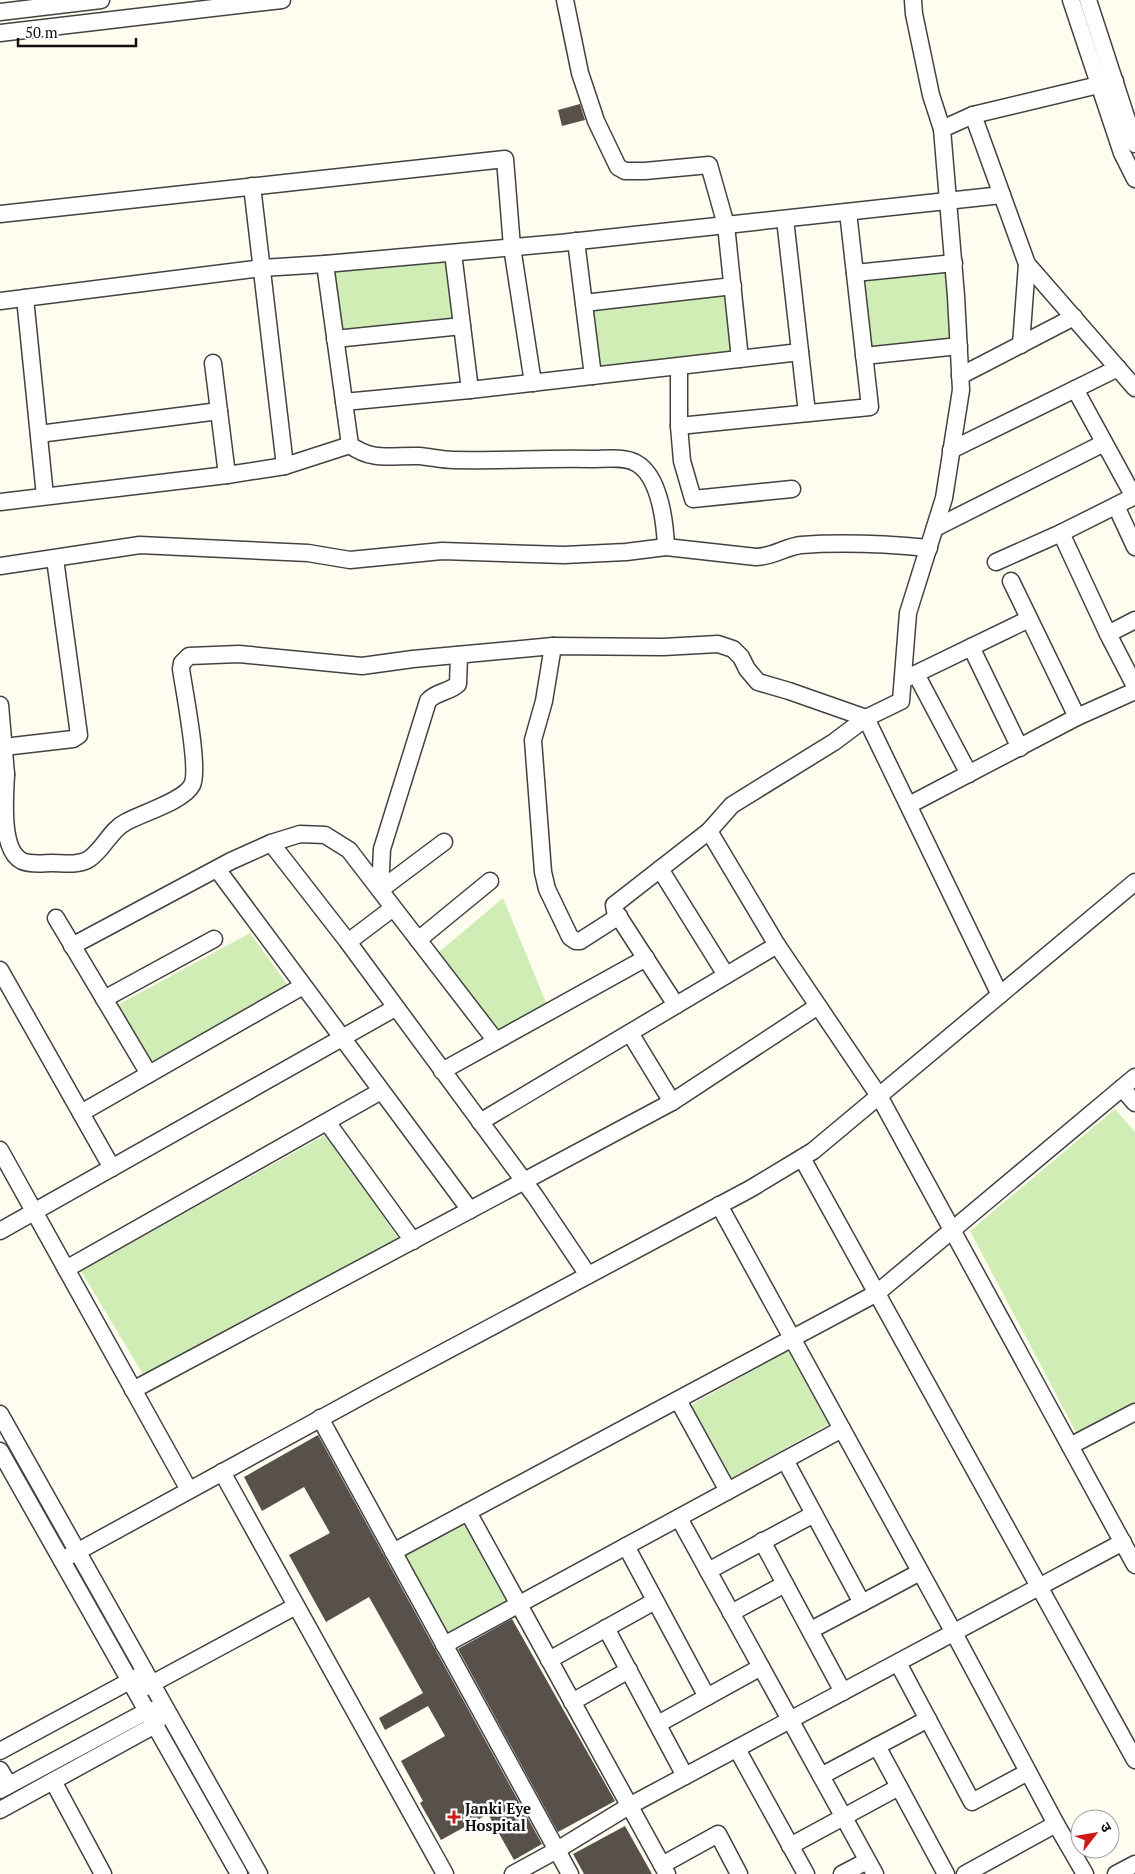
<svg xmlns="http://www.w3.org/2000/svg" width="1135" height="1874" viewBox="0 0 1135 1874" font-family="'PT Serif','Noto Sans Devanagari',serif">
<rect width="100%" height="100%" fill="#fffdf0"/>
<g fill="#d0edb6">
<path d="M449 258 456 320 340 332 333 270Z"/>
<path d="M945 272 952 339 870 346 863 279Z"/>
<path d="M724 294 731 353 600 368 593 309Z"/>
<path d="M503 898 547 1005 499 1032 439 952Z"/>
<path d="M250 933 289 987 149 1066 112 1008Z"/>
<path d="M1115 1109 1135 1132V1406L1078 1436 970 1231Z"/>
<path d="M327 1134 398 1238 144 1376 81 1271Z"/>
<path d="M788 1351 829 1424 732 1478 691 1405Z"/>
<path d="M463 1522 508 1603 449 1635 404 1555Z"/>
</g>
<g fill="#58504a">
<path d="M580 104 585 120 562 126 558 110Z"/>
<path d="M318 1435 542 1844 514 1860 488 1814 441 1840 420 1803 423 1801 401 1761 445 1736 428 1706 385 1730 379 1718 423 1693 369 1597 326 1622 289 1555 330 1533 304 1487 262 1511 244 1477Z"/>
<path d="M512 1619 615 1801 558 1832 458 1649Z"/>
<path d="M625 1826 652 1874H584L573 1854Z"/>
</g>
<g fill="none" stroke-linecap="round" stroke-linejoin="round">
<g stroke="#424242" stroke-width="19">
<g id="minor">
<path d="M565 0 580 73 596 121 618 167 625 171H645L709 165 726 225 740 359"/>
<path d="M913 0 914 14 931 95 942 129"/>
<path d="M1071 0 1122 153 1135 179"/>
<path d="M1088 0 1135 144"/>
<path d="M0 12 101 0"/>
<path d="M0 33 282 0"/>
<path d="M973 115 1027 264 1135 388"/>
<path d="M252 186 285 466"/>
<path d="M0 214 505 159 512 247 533 383"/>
<path d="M785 219 807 413"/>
<path d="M576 241 593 376"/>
<path d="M453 253 470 390"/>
<path d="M325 264 350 445C373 462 392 455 419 456 431 457 442 460 453 460 499 461 545 458 591 459 605 459 624 456 636 463 660 476 665 523 666 547"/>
<path d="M855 273 954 263"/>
<path d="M25 298 45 496"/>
<path d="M0 301 262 268 325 264 560 243 1002 195"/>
<path d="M584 303 733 286"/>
<path d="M335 339 462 326"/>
<path d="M1021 345 1027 264"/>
<path d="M864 356 959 346"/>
<path d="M213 363 227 475"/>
<path d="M679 367V426L682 461 693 499 792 489"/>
<path d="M960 376 1074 317"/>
<path d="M1075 389 1134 497"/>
<path d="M344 402 470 390 800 352"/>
<path d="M679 426 870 407 848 212"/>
<path d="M39 434 219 411"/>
<path d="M951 450 1118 368"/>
<path d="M0 502 227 475 285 466 350 445"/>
<path d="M1116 506 1135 547"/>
<path d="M935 528 1104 443"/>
<path d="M1061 533 1108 634 1135 686"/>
<path d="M996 562 1061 533 1135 496"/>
<path d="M0 566 140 545 308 553 350 560 442 551 564 555 626 552 666 547 756 557C772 557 785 547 801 545 843 542 886 544 929 548"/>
<path d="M1011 581 1077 717"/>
<path d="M1108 634 1135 620"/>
<path d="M553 646 544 701 533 740 543 872 547 889 570 937 576 941H580L619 916"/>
<path d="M971 647 1020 748"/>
<path d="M916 674 969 774"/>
<path d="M903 680 1029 619"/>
<path d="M0 705 6 774 0 777"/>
<path d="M4 747 73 739 79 735 55 559"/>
<path d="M6 774C5 798 0 850 22 861 31 865 43 863 52 863 63 863 79 866 89 859 104 849 110 830 126 822 142 813 184 801 192 785 200 770 184 690 181 669L182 663 189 656 239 654 362 666 413 659 553 646 663 647 718 644 733 649 741 657 747 669 758 682 789 691 866 718 834 742 732 805 709 831 614 905 615 911 676 1005"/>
<path d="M909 805 1077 717 1135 691"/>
<path d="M709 831 777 945 879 1096 1135 1565"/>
<path d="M271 843 348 942 535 1196 588 1275"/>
<path d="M217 869 470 1210"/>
<path d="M660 869 726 975"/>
<path d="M380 890 382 849 428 701C435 692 450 692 458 684L459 655"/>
<path d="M380 890 444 842"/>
<path d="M56 918 149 1074"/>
<path d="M418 940 490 881"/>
<path d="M348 942 393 908"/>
<path d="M72 946 231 861 271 843 300 834 325 835 349 850 496 1041"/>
<path d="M0 970 112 1168"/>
<path d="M1000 995 866 718 901 701 908 613 944 498 961 390 956 296 942 129 973 115 1115 81"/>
<path d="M104 999 214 939"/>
<path d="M630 1033 672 1102"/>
<path d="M442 1071 646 958"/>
<path d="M1122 1088 1135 1103"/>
<path d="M81 1113 303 986"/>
<path d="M327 1122 413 1241"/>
<path d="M480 1122 777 945"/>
<path d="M0 1150 189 1490"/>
<path d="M802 1158 1135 1760"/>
<path d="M719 1205 954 1633 1056 1824 1085 1874"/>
<path d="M0 1231 395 1008"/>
<path d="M66 1269 381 1091"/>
<path d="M133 1390 672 1102 818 1006"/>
<path d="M678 1400 728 1491"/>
<path d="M0 1414 259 1874"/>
<path d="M320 1418 570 1874"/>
<path d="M1070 1446 1135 1412"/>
<path d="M0 1451 239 1874"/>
<path d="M785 1460 862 1603 920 1572"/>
<path d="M222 1472 445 1874"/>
<path d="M468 1512 667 1874"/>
<path d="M679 1518 875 1874"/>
<path d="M762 1541 843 1692"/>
<path d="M626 1546 707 1697"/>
<path d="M393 1552 877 1293 1135 1077"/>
<path d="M62 1560 371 1391 750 1189 813 1151 1135 882"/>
<path d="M708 1571 814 1514"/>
<path d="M731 1613 785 1584"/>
<path d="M606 1628 685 1776"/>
<path d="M811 1630 862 1603"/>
<path d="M444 1645 842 1429"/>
<path d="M549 1660 655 1601"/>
<path d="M898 1663 972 1802 1028 1772"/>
<path d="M144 1688 296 1606"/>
<path d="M572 1702 629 1670"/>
<path d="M658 1724 761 1667"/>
<path d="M877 1746 946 1874"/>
<path d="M737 1749 806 1874"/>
<path d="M0 1751 139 1676"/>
<path d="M0 1770 9 1785"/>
<path d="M821 1776 928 1719"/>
<path d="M53 1781 103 1874"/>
<path d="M0 1790 147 1711 159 1709"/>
<path d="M0 1810 155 1725 161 1716"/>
<path d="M790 1846 899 1787"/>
<path d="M662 1865 718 1834 739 1874"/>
<path d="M513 1874 557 1850 629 1806 1123 1542"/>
<path d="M842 1874 867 1861"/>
<path d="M965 1874 1056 1824"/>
<path d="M1116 1874 1135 1864"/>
</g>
</g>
<use href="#minor" stroke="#fff" stroke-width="16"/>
</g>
<path fill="#cc1a1a" stroke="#fff" stroke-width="2" d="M451.5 1809.5h5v5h5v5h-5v5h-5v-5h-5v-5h5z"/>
<g text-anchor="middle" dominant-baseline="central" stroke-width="5" stroke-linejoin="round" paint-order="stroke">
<g font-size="15" font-weight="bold" fill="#0f0f0f" stroke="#fff" text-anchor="start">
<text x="465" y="1808">Janki Eye<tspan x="465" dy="17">Hospital</tspan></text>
</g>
</g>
<g transform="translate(1095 1834) rotate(59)"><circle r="24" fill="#ffffff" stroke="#9f9f9f"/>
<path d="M0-4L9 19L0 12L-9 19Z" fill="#cc1a1a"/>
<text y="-8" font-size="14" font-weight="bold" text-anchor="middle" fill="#0f0f0f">उ</text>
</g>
<path d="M18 38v8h118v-8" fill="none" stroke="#0f0f0f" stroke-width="2.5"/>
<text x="25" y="38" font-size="15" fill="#0f0f0f" stroke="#ffffff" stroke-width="4" paint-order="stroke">50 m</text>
</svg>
